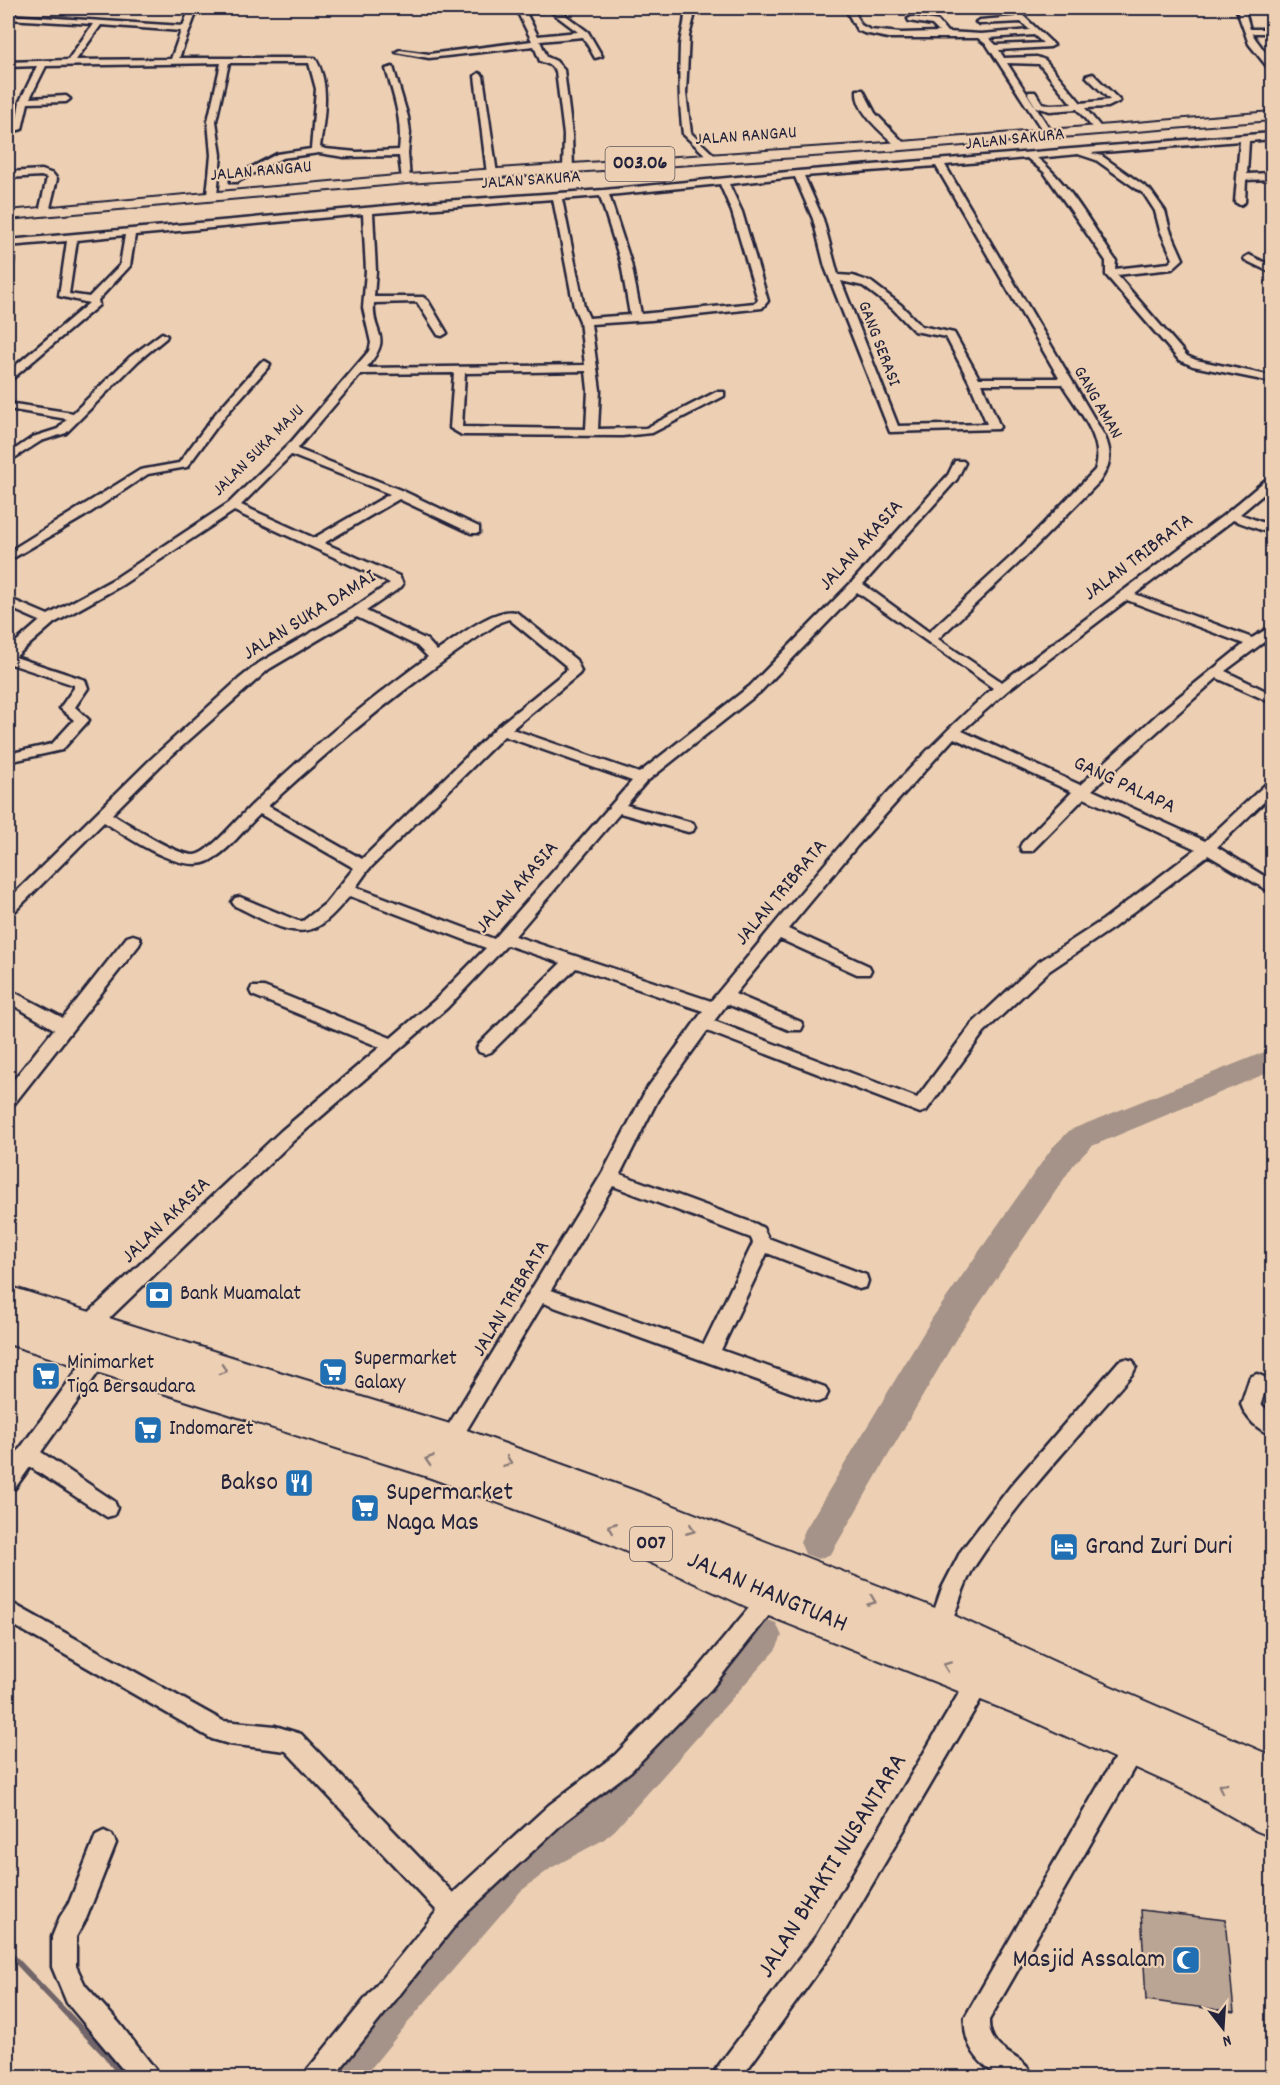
<svg xmlns="http://www.w3.org/2000/svg" width="1280" height="2085" viewBox="0 0 1280 2085" font-family="Dekko,sans-serif">
<rect width="100%" height="100%" fill="#edd0b3"/>
<filter id="ink" filterUnits="userSpaceOnUse"><feTurbulence type="fractalNoise" baseFrequency=".0167" numOctaves="2"/><feDisplacementMap in="SourceGraphic" scale="12" xChannelSelector="R" yChannelSelector="G"/><feConvolveMatrix kernelMatrix="1 2 1 2 8 2 1 2 1" color-interpolation-filters="sRGB"/></filter>
<g filter="url(#ink)">
<g fill="none" stroke-linecap="round" stroke-linejoin="round">
<path stroke="#716569" stroke-width="6" d="M8 1952 106 2055 123 2078"/>
<g fill="#a59288" fill-rule="evenodd">
<path d="M1272 1049V1071L1092 1146 1074 1164 957 1337 831 1554 818 1559 805 1554 800 1542 805 1530 933 1317 1052 1148 1070 1130Z"/>
<path d="M763 1618 776 1623 782 1636 776 1649 615 1830 603 1840 551 1868 521 1891 420 2008 363 2078H314L320 2063 390 1978 493 1863 523 1840 575 1812 587 1802 750 1623Z"/>
</g>
</g>
<path fill="#baa595" stroke="#22223b" stroke-width="1.5" d="M1141 1910 1225 1920 1234 2012 1146 2000Z"/>
<g fill="none" stroke-linecap="round" stroke-linejoin="round">
<g stroke="#22223b" stroke-width="5">
<g id="street">
<path d="M190 8H198L179 58H315C331 83 324 119 320 147L325 149 357 152 399 150C403 121 394 97 386 69L393 67 408 117 410 133 408 153 410 181 402 179 399 156 344 157 319 153 282 158 237 182H231V178L277 154 311 149 316 89 309 63H229L216 121 221 155 217 195 212 198 207 195 211 155 208 121 221 63 46 66 30 98 66 96 70 99 66 102 28 103 22 129 15 131 20 101 37 66 8 67V62L68 60 93 24 8 19V15L183 26ZM101 25 181 31 171 59 76 60Z"/>
<path d="M533 8H556L588 32 602 56 595 58 583 37 540 41 547 57 556 61 564 70 572 135 573 170 568 173 563 170 564 135 556 71 550 65 540 61 534 46 429 58 396 52 400 50 429 54 532 41 517 11ZM550 11 578 32 538 36 526 13Z"/>
<path d="M684 8H692L694 17 689 36 686 93 691 133 715 156V160L712 161 683 134C679 104 679 75 680 45 681 32 687 21 684 8Z"/>
<path d="M845 8H853L861 25 870 30 901 33 939 32 932 25 909 21 908 19 912 17 938 21 947 32 981 34 1030 30 1021 22 980 24 976 22 980 20 1016 17 1007 8H1015L1054 45 1050 47 999 50 1004 58 1037 57 1045 60 1081 103 1110 100 1086 76 1093 74 1120 101 1108 107 1085 108 1103 130 1096 132 1077 109 1050 111 1036 107 1028 94 1029 92H1035L1042 103 1050 105 1072 104 1039 64 1007 63 1053 134 1046 136 987 45 978 38H888L864 33 857 30ZM1034 35 1043 43 996 45 989 38Z"/>
<path d="M972 8H999L975 11H972Z"/>
<path d="M1236 8H1244L1250 29H1272V33H1252C1258 45 1272 56 1272 69H1269L1249 44Z"/>
<path d="M479 73 483 76 497 174 492 177 487 174 475 76Z"/>
<path d="M857 90H863L875 113 905 144V148H899C884 134 855 112 857 90Z"/>
<path d="M1272 133V139L1249 141 1247 174 1272 173V179L1246 180 1245 202 1240 205 1235 202 1240 141 1091 153 1102 156 1150 190 1165 211 1170 230 1183 259 1172 269 1117 275 1187 356 1196 360 1272 376V382L1193 366 1179 360 1106 275V261L1044 172 1027 158 945 165 1105 437C1113 455 1110 466 1099 482L1023 559 938 639 1002 682 1228 512 1268 478H1272V487L1240 514 1272 526V534L1233 520 1135 594 1252 638 1272 626V636L1225 671 1272 694V703L1217 678 1092 790 1205 841 1267 783 1272 781V794L1217 847 1272 881V893L1208 855 1113 928 1049 971 984 1032 926 1111 920 1113 707 1031 658 1099 620 1174 756 1224 763 1228 768 1238 866 1275 868 1281 866 1287 859 1289 767 1253 721 1350 825 1387 828 1393 825 1399 818 1402 543 1303 457 1446 450 1449 443 1446 440 1440 443 1434 603 1172 646 1090 703 1011 576 968 491 1052 485 1054 479 1052 477 1048 479 1044 561 963 507 945 447 1008 293 1141 96 1331 89 1333 82 1331 80 1325 82 1319 281 1131 380 1047 252 995 250 991 252 987H264L391 1038 435 1000 486 948 350 896C341 905 333 916 323 923 296 944 261 917 235 906L232 902 235 898 240 897 298 921H303L325 904 354 868 260 814C244 829 229 851 209 861 181 875 128 837 104 822L13 913 8 914V900L151 759 239 679 259 663 352 609 390 583 234 511 122 585 54 623 15 657 85 680 88 688 75 707 89 720 62 750 8 762V754L52 744 74 720 60 708 74 688V685L8 663V649L40 621 8 607V598L48 615 114 579 229 503 292 441 369 351 371 343 363 308 366 271 363 214 135 235 130 266 98 300 99 305 12 379 8 380V372L89 303 59 296 67 241 8 246V240L443 201 604 190 798 171ZM1078 154 1096 160 1144 194 1155 211 1160 230 1173 259 1169 263 1115 269 1116 261C1092 226 1070 184 1037 158ZM936 166 1059 378H979L954 333 921 326 901 305 871 282 853 276 838 275 823 219 804 176ZM795 177 813 219 825 267 890 432 998 429 1000 427 982 384H1062C1077 409 1106 440 1095 470L1015 553 929 632 863 584 957 479 965 463 963 461H955L948 475 852 582 750 686 639 773 512 729 579 674 581 671 576 660 516 612C493 607 456 639 437 651L427 640 366 611 401 587 403 584 399 576 324 543 399 499 471 533H479V527L403 491 297 449 361 374 454 373 450 428 462 435 622 436 652 433 724 396V392H716L646 428 598 429 600 390 591 324 651 320 762 308 768 301 742 212 729 184ZM720 184 732 212 758 300 755 303 641 314 631 263 609 195ZM600 196 621 263 630 315 589 318 584 307 562 199ZM553 199 574 307 580 321 585 365 366 368C395 334 371 336 374 303L417 302 438 335 442 336 447 333 428 301 423 297H374L376 271 373 213ZM125 235 120 265 89 297 69 294 77 240ZM841 281 863 286 893 309 914 331 946 337 969 381 987 424 898 426ZM586 371 588 390 586 429 462 427 465 373ZM291 455 390 494 314 538 241 505ZM857 592 993 688C888 781 801 893 711 1001L515 936 620 813 688 832 693 831 695 827 693 823 626 805 646 782 760 692ZM1127 600 1244 644 1160 712 1080 785 962 731 1007 691ZM357 617 417 646 428 657C364 704 302 755 246 811 235 821 209 854 194 855 175 855 130 825 112 814L161 765 269 669ZM509 619 565 665 567 670 497 727 362 859 268 806C343 737 415 678 500 622ZM504 736 632 781 494 939 356 887 368 870ZM954 738 1072 792 1022 843 1020 847 1022 851H1032L1084 798 1196 849 1103 920 1037 963 972 1024 917 1098 714 1021 727 1004 789 1030H801L803 1026 801 1022 735 994 780 939 857 974H869L871 970 869 966 788 929 857 846ZM613 1186 751 1238 753 1243 704 1344 551 1290Z"/>
<path d="M42 170 53 174 57 179 49 212 44 215 39 212 47 178 41 176 8 178V172Z"/>
<path d="M8 251 12 252 14 259 12 266 8 267Z"/>
<path d="M1249 255 1272 266V273L1245 260 1244 258Z"/>
<path d="M162 333 167 336 166 338 138 361 66 433 41 441 8 462V454L33 437 58 429 67 419 8 409V403L73 413 130 357Z"/>
<path d="M265 361 270 364 269 366 224 417 187 467 148 474 85 516 8 561V552L140 470 179 463 216 413 261 362Z"/>
<path d="M133 935 139 937 141 941 139 945 14 1104 8 1105V1087L54 1029 8 1002V989L63 1018 127 937Z"/>
<path d="M98 1349 105 1351 108 1357 105 1363 41 1452 114 1501 117 1508 114 1515 107 1517 30 1467 15 1488 8 1490V1465L91 1351Z"/>
<path d="M1126 1359 1133 1361 1136 1367 1133 1373C1080 1435 1021 1496 976 1564 962 1585 957 1612 947 1635L939 1638 931 1635 928 1628 942 1588 961 1551 1010 1487 1119 1361Z"/>
<path d="M1257 1374 1264 1377 1267 1383 1261 1404 1272 1415V1435C1258 1430 1246 1419 1241 1404L1250 1377Z"/>
<path d="M770 1588 777 1591 781 1598 777 1605 711 1689 631 1771 565 1821 461 1918 333 2078H305L308 2069 437 1911 286 1751 229 1744 212 1739 8 1622V1601L223 1721 275 1726 301 1734 453 1893 549 1805 615 1755 695 1673 763 1591Z"/>
<path d="M980 1668 988 1671 991 1679 988 1687 833 1951 741 2078H713L716 2069 817 1935 972 1671Z"/>
<path d="M1134 1735 1142 1738 1145 1746 1142 1754 989 2020C988 2055 1024 2052 1034 2078H1000C977 2062 963 2045 965 2017L1126 1738Z"/>
<path d="M104 1831 112 1835 116 1843 86 1919 76 1937V1966L85 1985 120 2024 155 2069 158 2078H130L67 2003 52 1967V1937L60 1917 69 1903 96 1835Z"/>
</g>
</g>
<g stroke="#22223b" stroke-width="4">
<path id="primary" d="M1272 112V120L902 150 407 183 8 219V211L407 175 902 142Z"/>
</g>
<g stroke="#22223b" stroke-width="4">
<path id="highway" d="M8 1286 276 1371 450 1424 641 1493 953 1615 1057 1663 1272 1756V1837L1257 1831 1189 1792 1026 1718 756 1611 605 1542 431 1478 8 1344Z"/>
</g>
<use href="#street" fill="#edd0b3" fill-rule="evenodd"/>
<use href="#primary" fill="#edd0b3" fill-rule="evenodd"/>
<use href="#highway" fill="#edd0b3" fill-rule="evenodd"/>
</g>
<defs><path id="oneway-chevron" d="M-2-3.5L2.5 0L-2 3.5" fill="none" stroke-width="1.6" stroke-linecap="round" stroke-linejoin="round" transform="scale(1.5)"/></defs>
<g stroke="#887977">
<use href="#oneway-chevron" transform="translate(223 1370) rotate(18)"/>
<use href="#oneway-chevron" transform="translate(429 1460) rotate(-162)"/>
<use href="#oneway-chevron" transform="translate(508 1462) rotate(20)"/>
<use href="#oneway-chevron" transform="translate(612 1527) rotate(-158)"/>
<use href="#oneway-chevron" transform="translate(691 1530) rotate(22)"/>
<use href="#oneway-chevron" transform="translate(872 1601) rotate(22)"/>
<use href="#oneway-chevron" transform="translate(947 1666) rotate(-159)"/>
<use href="#oneway-chevron" transform="translate(1222 1787) rotate(-150)"/>
</g>
</g>
<defs>
<g id="bank-square" transform="scale(1.5)"><rect x="-9" y="-9" width="18" height="18" rx="4" fill="#1f6fb2" stroke="#edd0b3"/><path d="M-6-4H6V4H-6ZM0-2.3a2.3 2.3 0 1 0 0 4.6a2.3 2.3 0 1 0 0-4.6Z" fill="#fff"/></g>
<g id="supermarket-square" transform="scale(1.5)"><rect x="-9" y="-9" width="18" height="18" rx="4" fill="#1f6fb2" stroke="#edd0b3"/><path d="M-6-5.5h2.5l.6 2H6L4.5 2H-2.5L-4.4-4H-6ZM-1.5 3.2a1.3 1.3 0 1 0 .1 0ZM3 3.2a1.3 1.3 0 1 0 .1 0Z" fill="#fff"/></g>
<g id="restaurant-square" transform="scale(1.5)"><rect x="-9" y="-9" width="18" height="18" rx="4" fill="#1f6fb2" stroke="#edd0b3"/><path d="M-5-6h1v4h1v-4h1v4h1v-4h1v5L-1.5 .5V6h-2V.5L-5-1ZM5-6V6H3V1.5H1.5Q1.5-4 5-6Z" fill="#fff"/></g>
<g id="hotel-square" transform="scale(1.5)"><rect x="-9" y="-9" width="18" height="18" rx="4" fill="#1f6fb2" stroke="#edd0b3"/><path d="M-6-4.5h1.5V1H6V5H4.5V3h-9V5H-6ZM-4 0a1.8 1.8 0 1 1 3.6 0ZM.5 0V-2.5h3Q6-2.5 6 0Z" fill="#fff"/></g>
<g id="mosque-square" transform="scale(1.5)"><rect x="-9" y="-9" width="18" height="18" rx="4" fill="#1f6fb2" stroke="#edd0b3"/><path d="M3.5-4.9A6 6 0 1 0 3.5 4.9A5 5 0 1 1 3.5-4.9Z" fill="#fff"/></g>
</defs>
<g fill-rule="evenodd">
<use href="#bank-square" x="159" y="1295"/>
<use href="#supermarket-square" x="333" y="1372"/>
<use href="#supermarket-square" x="46" y="1376"/>
<use href="#supermarket-square" x="148" y="1430"/>
<use href="#restaurant-square" x="299" y="1483"/>
<use href="#supermarket-square" x="365" y="1508"/>
<use href="#hotel-square" x="1064" y="1547"/>
<use href="#mosque-square" x="1186" y="1960"/>
</g>
<g text-anchor="middle" dominant-baseline="central" stroke-width="4.5" stroke-linejoin="round" paint-order="stroke">
<g font-size="18" fill="#22223b" stroke="#edd0b3">
<text transform="translate(746 137) rotate(-4)">JALAN RANGAU</text>
<text transform="translate(1015 140) rotate(-6)">JALAN SAKURA</text>
<text transform="translate(261 172) rotate(-5)">JALAN RANGAU</text>
<text transform="translate(531 181) rotate(-4)">JALAN SAKURA</text>
<text transform="translate(878 344) rotate(69)">GANG SERASI</text>
<text transform="translate(1097 403) rotate(60)">GANG AMAN</text>
<text transform="translate(259 451) rotate(-45)">JALAN SUKA MAJU</text>
</g>
<g fill="#edd0b3" stroke="#5f565f" stroke-width="1.5">
<rect x="605.5" y="147" width="69" height="34" rx="4.5"/>
<rect x="630" y="1527" width="42" height="34" rx="4.5"/>
</g>
<g font-size="20" font-weight="bold" fill="#22223b">
<text x="640" y="164">003.06</text>
<text x="651" y="1544">007</text>
</g>
<g font-size="21" fill="#22223b" stroke="#edd0b3">
<text transform="translate(862 546) rotate(-48)">JALAN AKASIA</text>
<text transform="translate(1139 558) rotate(-37)">JALAN TRIBRATA</text>
<text transform="translate(310 616) rotate(-32)">JALAN SUKA DAMAI</text>
<text transform="translate(1124 786) rotate(25)">GANG PALAPA</text>
<text transform="translate(518 888) rotate(-49)">JALAN AKASIA</text>
<text transform="translate(782 893) rotate(-50)">JALAN TRIBRATA</text>
<text transform="translate(167 1221) rotate(-44)">JALAN AKASIA</text>
<text transform="translate(512 1299) rotate(-59)">JALAN TRIBRATA</text>
</g>
<g font-size="21" fill="#22223b" stroke="#edd0b3" text-anchor="start">
<text x="180" y="1295">Bank Muamalat</text>
<text x="354" y="1360">Supermarket<tspan x="354" dy="24">Galaxy</tspan></text>
<text x="67" y="1364">Minimarket<tspan x="67" dy="24">Tiga Bersaudara</tspan></text>
<text x="169" y="1430">Indomaret</text>
</g>
<g font-size="26" fill="#22223b" stroke="#edd0b3" text-anchor="end">
<text x="278" y="1483">Bakso</text>
<text x="386" y="1493" text-anchor="start">Supermarket<tspan x="386" dy="30">Naga Mas</tspan></text>
<text x="1085" y="1547" text-anchor="start">Grand Zuri Duri</text>
<text x="1165" y="1960">Masjid Assalam</text>
</g>
<g font-size="26" fill="#22223b" stroke="#edd0b3">
<text transform="translate(767 1593) rotate(23)">JALAN HANGTUAH</text>
<text transform="translate(833 1866) rotate(-58)">JALAN BHAKTI NUSANTARA</text>
</g>
</g>
<rect width="1280" height="2085" fill="none" stroke="#edd0b3" stroke-width="30"/>
<rect x="15" y="15" width="1250" height="2055" fill="none" stroke="#22223b" stroke-width="2" filter="url(#ink)"/>
<g transform="translate(1223 2028) rotate(163)" stroke="#edd0b3" stroke-width="4.5" paint-order="stroke">
<path d="M0-4.5L10 22L0 15L-10 22Z" fill="#22223b"/>
<text y="-9" font-size="16" font-weight="bold" text-anchor="middle" fill="#22223b">N</text>
</g>
</svg>
